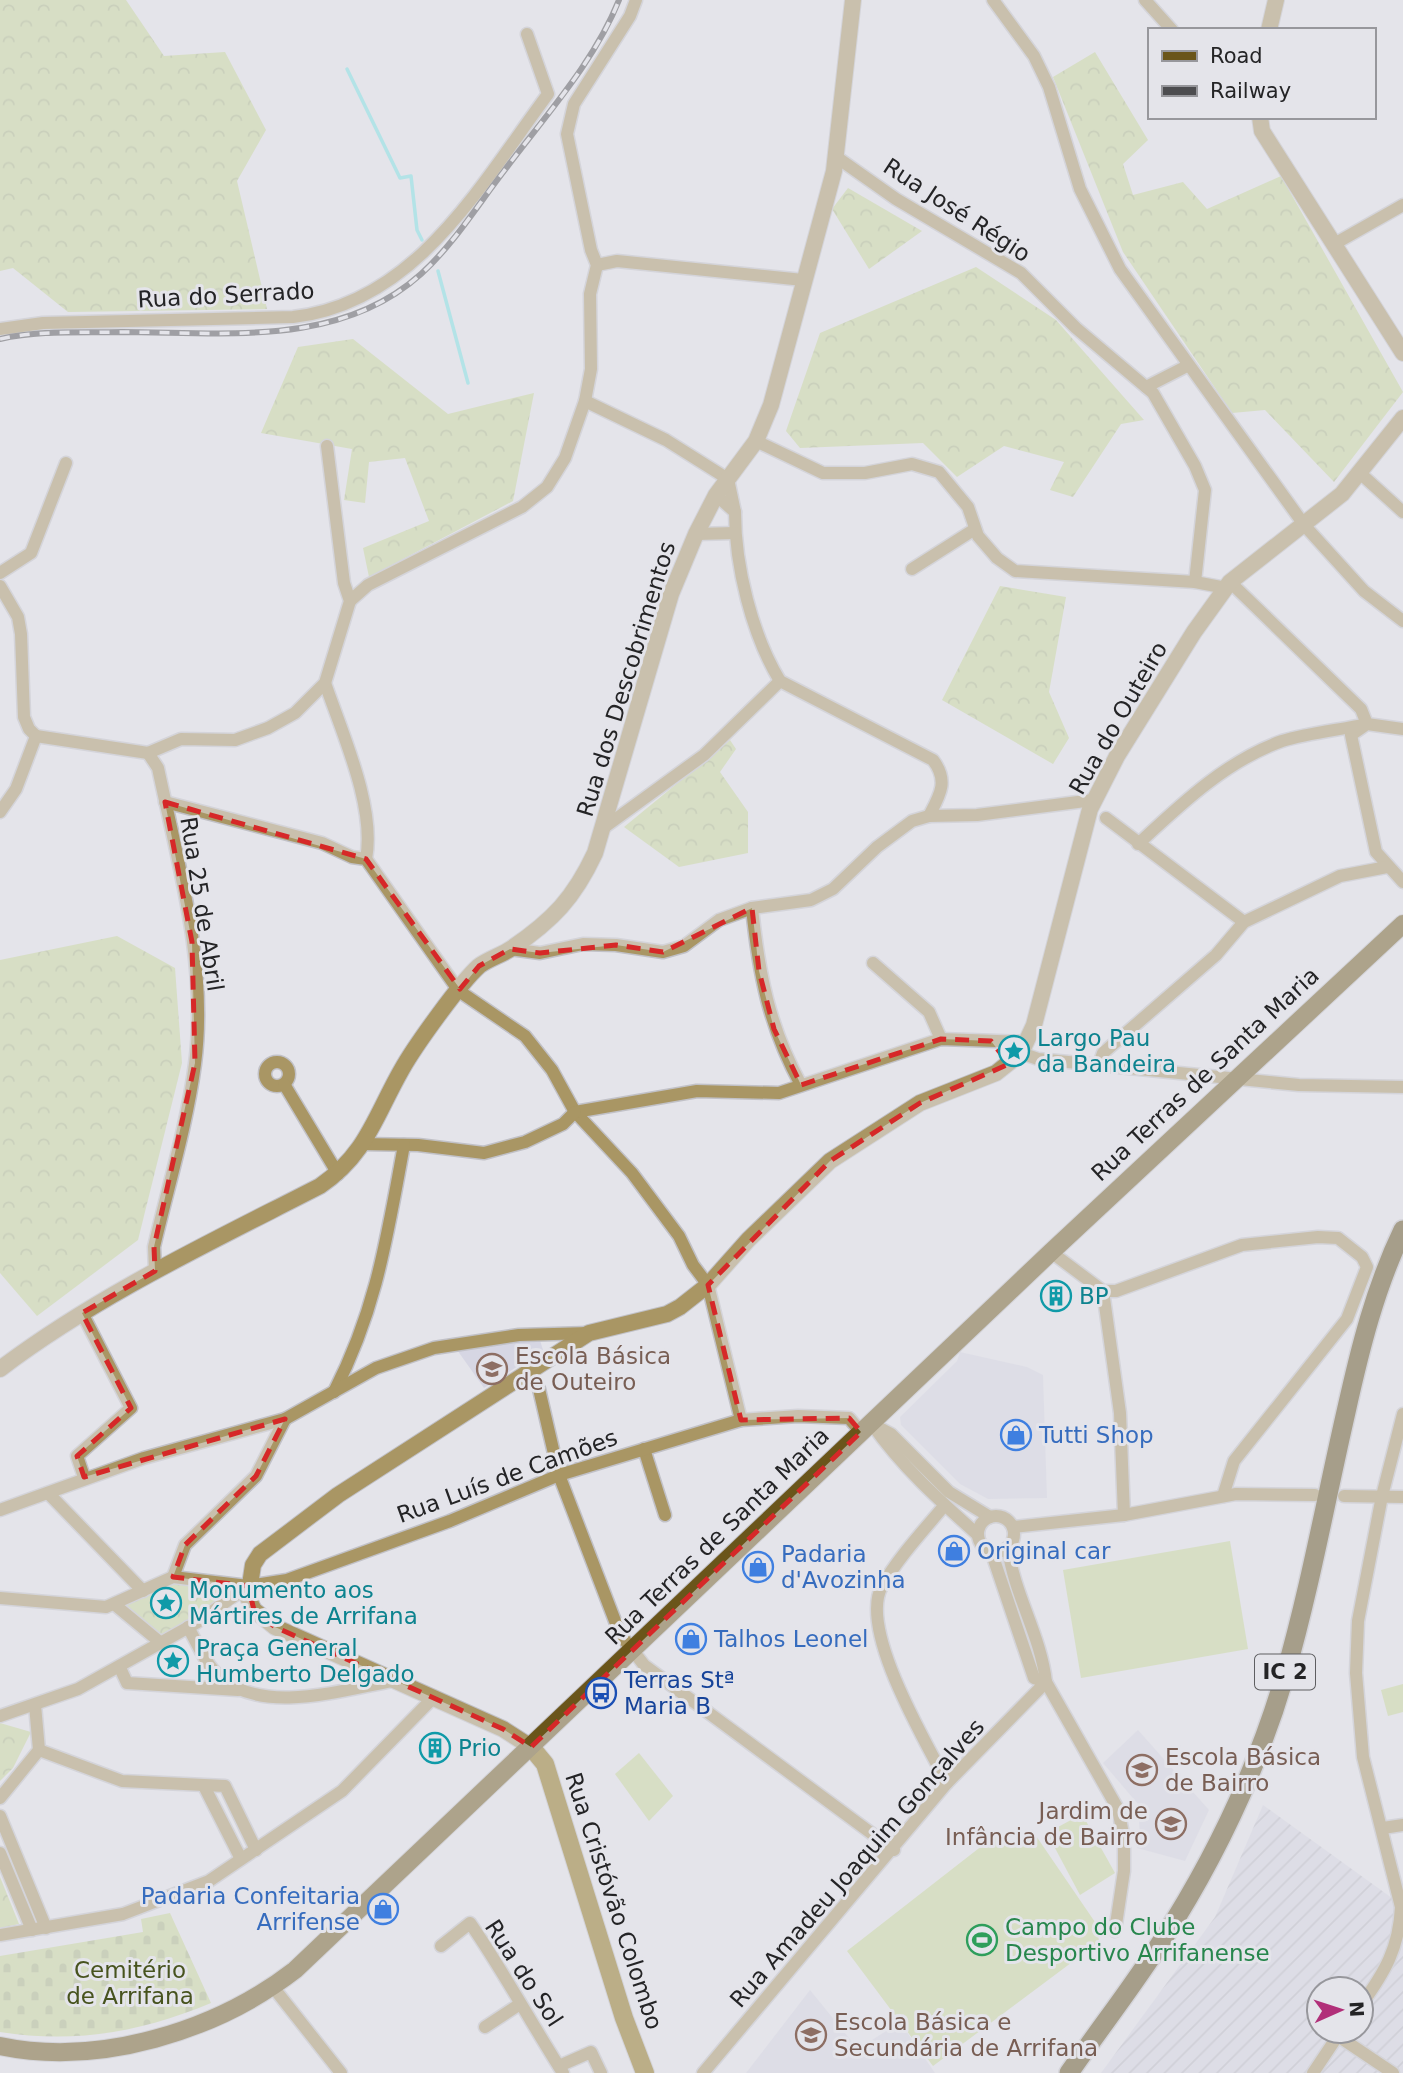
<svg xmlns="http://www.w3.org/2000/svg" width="1403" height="2073" viewBox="0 0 1403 2073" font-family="'DejaVu Sans',sans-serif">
<defs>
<pattern id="industrial-furrows" width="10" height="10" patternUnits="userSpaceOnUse" patternTransform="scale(1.75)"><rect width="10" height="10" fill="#d6d6e3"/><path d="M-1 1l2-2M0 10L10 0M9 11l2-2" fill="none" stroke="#b8b8c3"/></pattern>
<pattern id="forest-crowns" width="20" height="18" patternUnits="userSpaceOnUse" patternTransform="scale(1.75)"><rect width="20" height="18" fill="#c7d79a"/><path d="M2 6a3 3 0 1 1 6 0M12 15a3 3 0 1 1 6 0" fill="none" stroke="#abb885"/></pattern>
<pattern id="cemetery-stones" width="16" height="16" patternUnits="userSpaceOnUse" patternTransform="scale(1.75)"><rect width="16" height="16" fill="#c7d79a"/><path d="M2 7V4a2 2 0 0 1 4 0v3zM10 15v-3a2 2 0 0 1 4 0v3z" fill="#abb885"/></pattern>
</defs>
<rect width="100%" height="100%" fill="#e4e4ea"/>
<g fill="#d6d6e3">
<path d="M539 1337 543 1350 484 1388 455 1347Z"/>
<path d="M960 1352 1027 1367 1043 1375 1047 1498 988 1499 960 1484 901 1425 900 1417 957 1361Z"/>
<path d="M1138 1730 1209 1810 1185 1861 1137 1848 1140 1838 1138 1804 1103 1763Z"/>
<path d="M810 1990 858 2049 900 2022 935 2073H746Z"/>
</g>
<path fill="url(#industrial-furrows)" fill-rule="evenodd" d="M1263 1805 1403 1906V2073H1101L1215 1917ZM1319 1989H1361V2031H1319Z"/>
<g fill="url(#forest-crowns)">
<path d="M0 0H126L164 56 225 52 266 130 237 181 267 309 68 312 13 268 0 271Z"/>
<path d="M1095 52 1148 140 1123 164 1133 195 1183 182 1207 209 1281 176 1403 392 1334 482 1265 410 1232 413 1123 252 1053 77Z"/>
<path d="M848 188 922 231 869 269 832 209Z"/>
<path d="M976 267 1056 320 1144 420 1121 424 1073 497 1050 490 1064 462 1004 446 957 477 923 443 800 448 786 431 820 333Z"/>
<path d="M353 339 448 414 534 393 513 501 369 577 363 548 429 521 405 458 369 462 365 503 344 500 352 449 261 433 298 347Z"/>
<path d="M1000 586 1066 597 1049 692 1069 738 1053 764 942 700Z"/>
<path d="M730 740 736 749 720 772 748 812V853L679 867 624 827Z"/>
<path d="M117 936 175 968 182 1063 138 1240 37 1316 0 1273V960Z"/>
<path d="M175 1580 238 1587 199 1618 160 1639 119 1605Z"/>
<path d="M0 1723 31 1732 13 1768 0 1781Z"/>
<path d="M0 1877 19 1924 0 1928Z"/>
</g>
<path fill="url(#cemetery-stones)" d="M170 1913 211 2003C141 2032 75 2044 0 2032V1956L143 1932 141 1919Z"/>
<g fill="#c7d79a">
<path d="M1230 1541 1248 1649 1081 1678 1063 1570Z"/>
<path d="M1403 1684V1712L1388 1716 1381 1690Z"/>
<path d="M639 1753 673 1796 649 1821 615 1774Z"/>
<path d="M1082 1814 1115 1873 1080 1895 1047 1833Z"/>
<path d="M1032 1830 1097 1925 1099 1942 933 2066 847 1951 1001 1831 1011 1847Z"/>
</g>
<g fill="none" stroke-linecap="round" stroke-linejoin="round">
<g stroke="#78e2e4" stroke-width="3.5">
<path d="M347 69 400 178 411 176 417 230 422 240"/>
<path d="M438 271 468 383"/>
</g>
<g stroke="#c1c1c7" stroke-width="15">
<g id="minor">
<path d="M993 0 1034 56 1049 87 1080 189 1120 269 1305 526 1364 591 1403 621"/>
<path d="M1145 0 1172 30"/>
<path d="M835 156 896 199 1021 273 1076 328 1153 393 1195 466 1205 490 1195 582"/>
<path d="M1336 243 1403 205"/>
<path d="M597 265 617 261 803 280"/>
<path d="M0 329 43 323 293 317C416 303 481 184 548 94L527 34"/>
<path d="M1146 387 1187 366"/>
<path d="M585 401 666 440 728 479 735 512"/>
<path d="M756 441 823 473H865L912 464 939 472 968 507 978 536 997 558 1015 571 1195 582 1226 588"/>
<path d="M1361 474 1403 512"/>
<path d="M716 495 735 512C735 566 752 635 780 681L933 760C949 781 940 795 929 816"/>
<path d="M696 534 735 533"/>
<path d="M912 569 975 529"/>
<path d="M0 573 31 553 66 463"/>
<path d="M1230 582 1361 709 1367 724 1403 729"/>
<path d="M0 586 18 617 21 634 24 717 29 729 36 736"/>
<path d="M350 601 368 585 522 507 547 487 565 458 585 401 591 369 590 294 597 265 591 250 567 134 574 104 630 16 636 0"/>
<path d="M325 683C342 733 376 807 366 859"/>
<path d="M1364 726 1351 735 1376 852 1403 882"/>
<path d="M36 736 148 753 181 739 235 740 268 728 295 713 325 683 350 601 344 583 327 446"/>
<path d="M148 753 158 768C178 863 208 966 195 1064 187 1125 168 1187 154 1247L155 1271"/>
<path d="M165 802 322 843 352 857 366 859 459 991 525 1036 552 1070 575 1112 632 1173 679 1236 693 1265 708 1285 741 1420"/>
<path d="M0 812 16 789 36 736"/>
<path d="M1106 818 1244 922"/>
<path d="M602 829 704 755 780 681"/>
<path d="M1138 844C1181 804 1226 761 1282 741 1309 733 1339 730 1367 724"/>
<path d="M752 908C759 975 769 1026 801 1085"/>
<path d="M510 949 540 953 583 944 616 945 663 952 684 946 719 920 752 908 811 900 833 889 877 847 912 821 929 816 977 815 1093 800"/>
<path d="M873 963 929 1012 941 1039"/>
<path d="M1021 1053 1038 1059 1299 1085 1403 1087"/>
<circle cx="277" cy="1074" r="12"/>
<path d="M1099 1064 1103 1053 1216 955 1244 922 1340 876 1387 867"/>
<path d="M284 1084 338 1174"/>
<path d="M575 1112 697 1091 779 1093 941 1039 1027 1042"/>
<path d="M362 1144 418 1145 484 1153 525 1142 563 1124 575 1112"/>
<path d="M1051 1252 1103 1291H1116L1242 1245 1318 1237 1338 1238 1362 1257 1367 1267 1347 1319 1234 1461 1223 1496"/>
<path d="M1103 1291 1120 1413 1124 1515"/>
<path d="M82 1313 131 1408 77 1456 84 1477"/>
<path d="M529 1370 539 1389 559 1475 620 1634 644 1665 894 1850"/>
<path d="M334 1392C377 1308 387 1236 404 1145"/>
<path d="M872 1424C901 1466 940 1501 978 1535"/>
<path d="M876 1426 891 1434 949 1492 990 1517"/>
<path d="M644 1449 665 1515"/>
<path d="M48 1493 143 1591"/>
<path d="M1344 1496 1403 1497"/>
<path d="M944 1506C923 1531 898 1558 882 1586 858 1629 926 1742 947 1783"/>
<path d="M0 1510 144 1458 285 1419 376 1368 434 1348 519 1335 589 1333"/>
<circle cx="996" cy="1534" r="18"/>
<path d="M1013 1527 1124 1515 1236 1494 1315 1495"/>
<path d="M1008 1548C1014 1594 1041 1636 1046 1682L1118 1809 1124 1839V1871L1115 1931"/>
<path d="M991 1551 1034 1678 1046 1682"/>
<path d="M173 1577 185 1545 256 1476 285 1419"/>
<path d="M0 1598 106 1607 173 1577 248 1586 287 1580 450 1521 559 1475 741 1420 798 1416 849 1418 861 1432"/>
<path d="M114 1604 161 1643"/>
<path d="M188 1627C197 1643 206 1665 220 1677 263 1715 342 1690 392 1681"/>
<path d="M121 1670 127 1683 238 1690"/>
<path d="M0 1716 78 1689 196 1623 248 1586"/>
<path d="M39 1750 122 1781 225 1786 256 1850"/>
<path d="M204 1786 241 1859"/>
<path d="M0 1798 39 1750 35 1705"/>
<path d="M0 1816 46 1928"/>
<path d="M1383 1828 1403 1825"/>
<path d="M0 1853 32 1930"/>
<path d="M0 1935 123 1914 209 1881 342 1791 432 1699"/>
<path d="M441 1946 470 1923C504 1972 531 2023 563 2073"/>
<path d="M273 1987 341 2073"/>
<path d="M1361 2005C1385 1972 1399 1948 1401 1907L1363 1757 1356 1673 1358 1621 1382 1496 1403 1414"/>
<path d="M485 2027 520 2004"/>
<path d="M1338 2036 1393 2073"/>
<path d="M559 2066 591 2052 601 2073"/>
<path d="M703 2073 947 1783 1046 1682"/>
<path d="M1313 2073 1341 2031"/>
</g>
</g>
<g stroke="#c1c1c7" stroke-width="18">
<g id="tertiary">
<path d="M1269 30 1276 0"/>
<path d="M1260 117 1262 131 1403 353"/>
<path d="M0 1369C98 1295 211 1242 320 1186 367 1154 375 1116 402 1069 415 1046 460 983 479 966 488 959 502 955 512 948 553 920 574 898 595 853L671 594 696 534 716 495 756 441 771 405 834 171 853 0"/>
<path d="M531 1747 503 1729 275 1627 254 1610 248 1598 253 1565 260 1554 338 1495 589 1333 667 1314 680 1307 708 1285 748 1240 830 1161 920 1103 996 1073 1021 1053 1034 1025 1090 809 1117 756 1194 632 1230 582 1342 494 1403 418"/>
</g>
</g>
<g stroke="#c1c1c7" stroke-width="20">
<path id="secondary" d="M531 1747 545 1764 624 2018 645 2073"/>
</g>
<g stroke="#c1c1c7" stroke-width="20">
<path id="primary" d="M0 2046C99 2067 216 2031 295 1970L1051 1252 1403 924"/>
</g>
<g stroke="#c1c1c7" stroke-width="22">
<path id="trunk" d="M1069 2073C1100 2028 1134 1985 1163 1939 1215 1858 1258 1767 1285 1675 1310 1588 1326 1499 1346 1412 1360 1349 1375 1288 1403 1230"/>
</g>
<use href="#minor" stroke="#a99664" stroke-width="12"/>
<use href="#tertiary" stroke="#a99664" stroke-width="16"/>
<use href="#secondary" stroke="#8b6e11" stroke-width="18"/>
<use href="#primary" stroke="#6a551a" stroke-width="18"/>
<use href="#trunk" stroke="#5c4a18" stroke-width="19"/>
<g stroke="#4d4d50" stroke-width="6">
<path id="rail" d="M0 339C40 330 81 333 122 332 223 332 339 348 421 274 453 245 477 206 504 171 544 117 594 63 619 0"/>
</g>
<use href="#rail" stroke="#e4e4ea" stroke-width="3.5" stroke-dasharray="10" stroke-linecap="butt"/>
</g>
<path d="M0 0H1403V2073H0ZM165 802 366 859 460 989 479 966 510 949 540 953 616 945 663 952 752 908 759 971 774 1029 801 1085 941 1039 991 1041 1009 1064 920 1103 830 1161 708 1285 741 1420 849 1418 861 1432 531 1747 503 1729 275 1627 254 1610 248 1586 173 1577 185 1545 256 1476 285 1419 84 1477 77 1456 131 1408 82 1313 155 1271 154 1247 195 1063 192 942Z" fill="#e4e4ea" fill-opacity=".55" fill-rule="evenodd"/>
<path fill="none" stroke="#d62828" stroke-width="5" stroke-dasharray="14 9" stroke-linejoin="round" d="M165 802 366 859 460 989 479 966 510 949 540 953 616 945 663 952 752 908 759 971 774 1029 801 1085 941 1039 991 1041 1009 1064 920 1103 830 1161 708 1285 741 1420 849 1418 861 1432 531 1747 503 1729 275 1627 254 1610 248 1586 173 1577 185 1545 256 1476 285 1419 84 1477 77 1456 131 1408 82 1313 155 1271 154 1247 195 1063 192 942Z"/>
<defs>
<g id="sight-ring" transform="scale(1.575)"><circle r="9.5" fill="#e4e4ea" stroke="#0f9aa8" stroke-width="1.5"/><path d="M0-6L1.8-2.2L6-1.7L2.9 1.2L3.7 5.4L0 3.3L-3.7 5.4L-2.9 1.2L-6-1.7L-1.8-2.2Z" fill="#0f9aa8"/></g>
<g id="building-ring" transform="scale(1.575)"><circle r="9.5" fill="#e4e4ea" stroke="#0f9aa8" stroke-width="1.5"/><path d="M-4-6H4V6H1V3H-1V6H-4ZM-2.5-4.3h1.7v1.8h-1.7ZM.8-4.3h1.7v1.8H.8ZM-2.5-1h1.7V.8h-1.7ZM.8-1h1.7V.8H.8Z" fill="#0f9aa8"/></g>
<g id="school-ring" transform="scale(1.575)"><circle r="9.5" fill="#e4e4ea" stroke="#8d6e63" stroke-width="1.5"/><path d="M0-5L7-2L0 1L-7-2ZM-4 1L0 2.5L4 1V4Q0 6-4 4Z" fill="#8d6e63"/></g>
<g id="shop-ring" transform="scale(1.575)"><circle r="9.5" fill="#e4e4ea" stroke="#3f7fe0" stroke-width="1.5"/><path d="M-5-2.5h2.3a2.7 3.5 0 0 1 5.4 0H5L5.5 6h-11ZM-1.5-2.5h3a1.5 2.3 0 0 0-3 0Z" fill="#3f7fe0"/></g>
<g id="bus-ring" transform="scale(1.575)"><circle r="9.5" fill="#e4e4ea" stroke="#1a4fb4" stroke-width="1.5"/><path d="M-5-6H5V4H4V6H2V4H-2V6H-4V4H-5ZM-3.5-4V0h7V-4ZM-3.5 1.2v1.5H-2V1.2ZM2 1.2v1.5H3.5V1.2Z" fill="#1a4fb4"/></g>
<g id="stadium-ring" transform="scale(1.575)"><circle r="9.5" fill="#e4e4ea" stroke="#2e9e5b" stroke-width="1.5"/><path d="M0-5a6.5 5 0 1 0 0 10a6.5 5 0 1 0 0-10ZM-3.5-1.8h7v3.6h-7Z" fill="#2e9e5b"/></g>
</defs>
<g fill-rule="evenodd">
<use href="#sight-ring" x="1014" y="1051"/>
<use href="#building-ring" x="1056" y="1296"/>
<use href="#school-ring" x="492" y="1369"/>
<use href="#shop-ring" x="1016" y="1435"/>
<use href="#shop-ring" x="954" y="1551"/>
<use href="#shop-ring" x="758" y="1567"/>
<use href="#sight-ring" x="166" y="1603"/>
<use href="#shop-ring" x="691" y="1639"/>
<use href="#sight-ring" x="173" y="1661"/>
<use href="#bus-ring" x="601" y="1693"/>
<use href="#building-ring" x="435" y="1748"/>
<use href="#school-ring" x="1142" y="1770"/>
<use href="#school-ring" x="1171" y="1824"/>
<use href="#shop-ring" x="383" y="1909"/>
<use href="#stadium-ring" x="982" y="1940"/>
<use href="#school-ring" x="811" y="2035"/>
</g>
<g text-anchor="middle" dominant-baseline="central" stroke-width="6" stroke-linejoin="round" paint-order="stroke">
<rect fill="#e4e4ea" stroke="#5e5e61" stroke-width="2" x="1255" y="1654.5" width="60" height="35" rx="5"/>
<g font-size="21" font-weight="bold" fill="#242426">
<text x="1285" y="1672">IC 2</text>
</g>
<g font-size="23" fill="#242426" stroke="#e4e4ea">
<text transform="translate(957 210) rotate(33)">Rua José Régio</text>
<text transform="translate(226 295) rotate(-3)">Rua do Serrado</text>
<text transform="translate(626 679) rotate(-73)">Rua dos Descobrimentos</text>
<text transform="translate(1118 718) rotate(-60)">Rua do Outeiro</text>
<text transform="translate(202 904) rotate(81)">Rua 25 de Abril</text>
<text transform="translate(1205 1074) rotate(-43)">Rua Terras de Santa Maria</text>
<text transform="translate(507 1476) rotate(-20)">Rua Luís de Camões</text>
<text transform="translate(717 1536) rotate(-44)">Rua Terras de Santa Maria</text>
<text transform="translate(857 1863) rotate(-49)">Rua Amadeu Joaquim Gonçalves</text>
<text transform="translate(614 1901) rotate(72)">Rua Cristóvão Colombo</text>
<text transform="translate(524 1973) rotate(57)">Rua do Sol</text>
</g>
<g font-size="23" fill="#0d838f" stroke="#e4e4ea" text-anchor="start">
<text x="1037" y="1038">Largo Pau<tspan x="1037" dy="26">da Bandeira</tspan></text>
<text x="1079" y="1296">BP</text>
<text x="189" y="1590">Monumento aos<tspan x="189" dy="26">Mártires de Arrifana</tspan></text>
<text x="196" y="1648">Praça General<tspan x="196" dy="26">Humberto Delgado</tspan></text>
<text x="458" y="1748">Prio</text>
</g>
<g font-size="23" fill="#785e54" stroke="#e4e4ea" text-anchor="start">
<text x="515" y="1356">Escola Básica<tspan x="515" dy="26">de Outeiro</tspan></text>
<text x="1165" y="1757">Escola Básica<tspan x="1165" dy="26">de Bairro</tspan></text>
<text x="1148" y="1811" text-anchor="end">Jardim de<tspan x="1148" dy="26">Infância de Bairro</tspan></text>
<text x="834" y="2022">Escola Básica e<tspan x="834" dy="26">Secundária de Arrifana</tspan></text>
</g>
<g font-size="23" fill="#366cbe" stroke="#e4e4ea" text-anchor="start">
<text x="1039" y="1435">Tutti Shop</text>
<text x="977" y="1551">Original car</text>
<text x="781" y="1554">Padaria<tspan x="781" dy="26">d'Avozinha</tspan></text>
<text x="714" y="1639">Talhos Leonel</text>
<text x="360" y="1896" text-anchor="end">Padaria Confeitaria<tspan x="360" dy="26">Arrifense</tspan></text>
</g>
<g font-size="23" fill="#164399" stroke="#e4e4ea" text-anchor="start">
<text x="624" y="1680">Terras Stª<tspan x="624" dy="26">Maria B</tspan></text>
</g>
<g font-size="23" fill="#27864d" stroke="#e4e4ea" text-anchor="start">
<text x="1005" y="1927">Campo do Clube<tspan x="1005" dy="26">Desportivo Arrifanense</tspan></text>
</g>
<g font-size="23" fill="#47531e" stroke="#e4e4ea">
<text x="130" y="1970">Cemitério<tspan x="130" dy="26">de Arrifana</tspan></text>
</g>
</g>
<rect x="1148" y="28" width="228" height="91" fill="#e4e4ea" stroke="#97979c" stroke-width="2"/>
<rect x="1162" y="51" width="35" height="10" fill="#6a551a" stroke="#97979c" stroke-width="2"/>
<text x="1210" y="63" font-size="21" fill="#242426">Road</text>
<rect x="1162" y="86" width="35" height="10" fill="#4d4d50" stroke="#97979c" stroke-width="2"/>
<text x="1210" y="98" font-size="21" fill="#242426">Railway</text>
<g transform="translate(1340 2010) rotate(87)"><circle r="33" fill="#e4e4ea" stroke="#97979c" stroke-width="2"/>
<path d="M0-5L12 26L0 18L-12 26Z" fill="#b12f79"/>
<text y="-10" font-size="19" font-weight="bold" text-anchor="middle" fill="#242426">N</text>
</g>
</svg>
